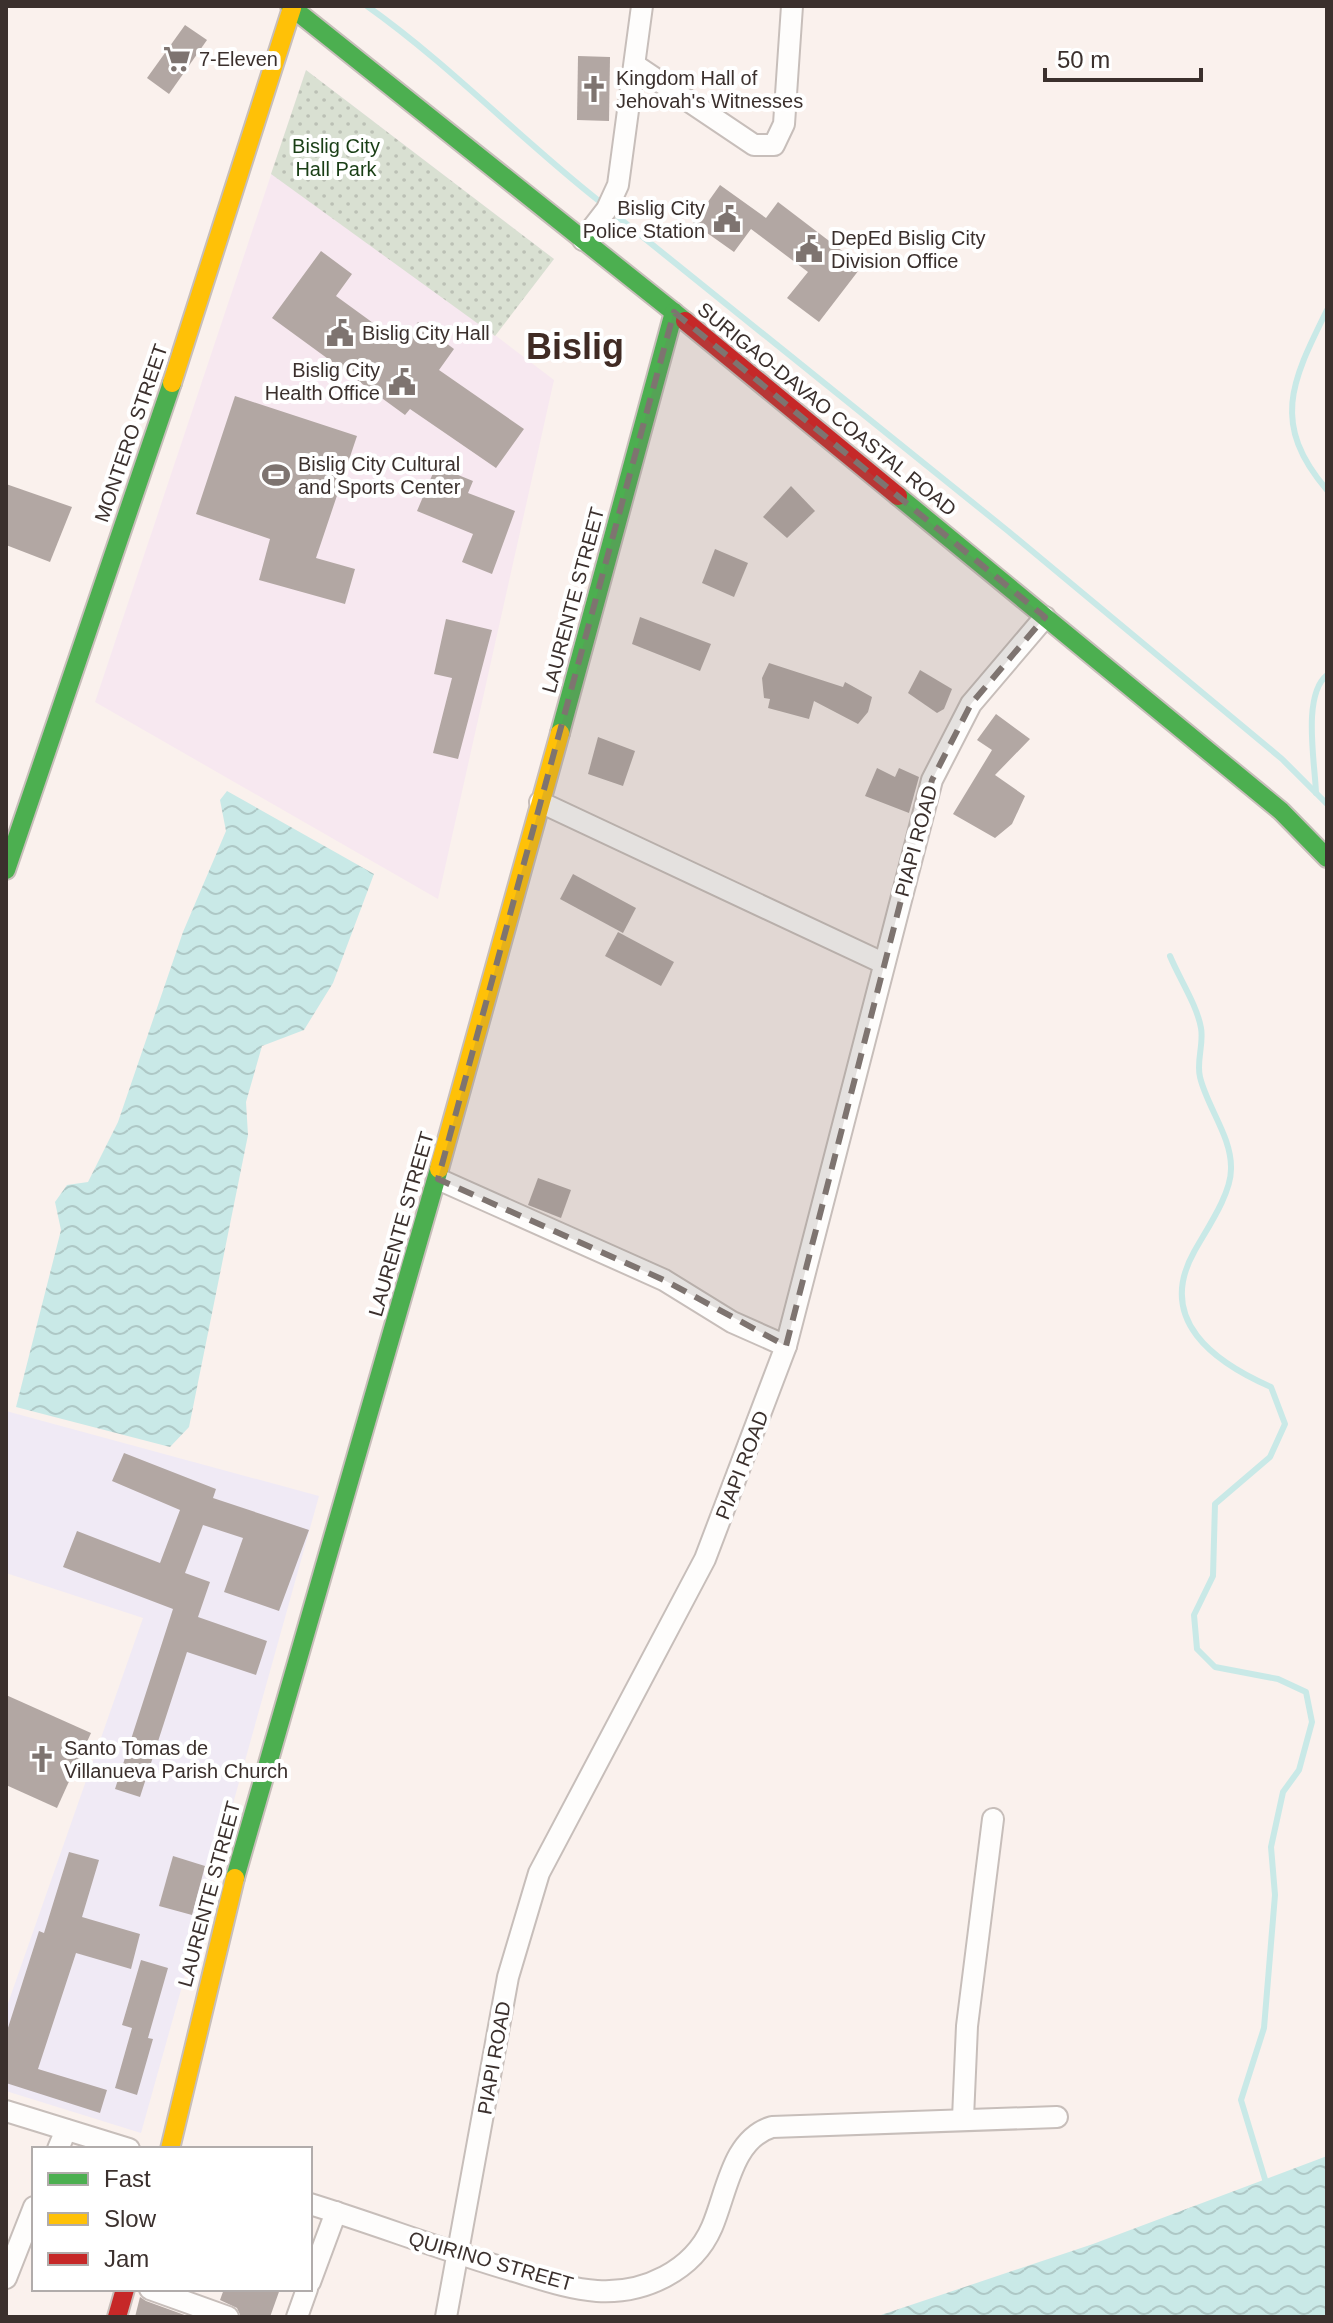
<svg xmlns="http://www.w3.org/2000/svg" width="1333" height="2323" viewBox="0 0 1333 2323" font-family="Arial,sans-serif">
<defs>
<pattern id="park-dots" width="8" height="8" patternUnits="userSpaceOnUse" patternTransform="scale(2)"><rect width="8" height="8" fill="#d9e0d2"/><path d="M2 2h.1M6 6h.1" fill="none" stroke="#bbc0b5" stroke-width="1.8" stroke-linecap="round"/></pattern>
<pattern id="water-waves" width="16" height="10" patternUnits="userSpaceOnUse" patternTransform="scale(2)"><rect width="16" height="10" fill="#c9e9e7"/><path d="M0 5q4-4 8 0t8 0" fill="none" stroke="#aec8c6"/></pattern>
</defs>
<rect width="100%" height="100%" fill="#faf1ed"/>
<path fill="#f7e8f0" d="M306 70 554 259 495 335 554 380 438 899 95 702Z"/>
<path fill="#f0eaf5" d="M6 1411 319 1496 141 2133 6 2091V2009L143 1618 6 1573Z"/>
<path fill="url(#park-dots)" d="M306 70 554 259 495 336 271 174Z"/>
<g fill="url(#water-waves)">
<path d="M227 791 374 874 333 983 304 1030 262 1046 246 1102 248 1135 189 1427 170 1447 16 1407 61 1230 55 1202 67 1185 88 1182 118 1122 183 932 226 831 220 800Z"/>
<path d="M1327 2156V2317H875L1093 2244Z"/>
</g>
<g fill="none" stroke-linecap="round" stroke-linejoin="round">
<g stroke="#c9e9e7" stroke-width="6">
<path d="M367 6C450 65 519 138 599 201"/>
<path d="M618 217 1008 531 1282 759 1327 804"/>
<path d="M1327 310C1292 381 1270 423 1327 490"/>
<path d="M1316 793C1315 763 1302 695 1327 675"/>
<path d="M1170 956C1179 978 1197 1005 1201 1028 1204 1044 1196 1062 1200 1077 1207 1107 1232 1137 1231 1169 1231 1195 1206 1230 1194 1252 1156 1320 1214 1362 1271 1387L1285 1424 1270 1457 1215 1504 1213 1576 1194 1615 1197 1649 1215 1667 1278 1679 1306 1692 1312 1722 1299 1770 1283 1792 1271 1847 1275 1895 1264 2028 1241 2100 1267 2186"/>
</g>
</g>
<g fill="#b2a7a3">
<path d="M185 25 207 40 169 94 147 78Z"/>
<path d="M578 56 610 57 609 121 577 120Z"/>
<path d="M720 185 766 218 778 202 862 266 819 322 787 298 808 272 751 229 734 252 693 223Z"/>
<path d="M321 251 352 274 336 296 402 344 418 322 454 349 439 370 524 429 496 468 410 409 405 415 272 318Z"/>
<path d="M235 396 357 436 316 558 355 569 345 604 259 580 270 539 196 514Z"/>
<path d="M436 466 473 481 468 493 515 511 492 574 462 562 473 534 417 511Z"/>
<path d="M6 484 72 507 50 562 6 545Z"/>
<path d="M791 486 815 511 787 538 763 517Z"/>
<path d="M715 549 748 563 734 597 702 583Z"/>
<path d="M640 617 711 644 700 671 632 644Z"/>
<path d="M446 619 492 630 458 759 433 753 452 678 434 674Z"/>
<path d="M769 663 843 687 845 682 872 697 868 712 858 724 814 701 809 719 768 708 770 699 764 698 762 678Z"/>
<path d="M920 670 952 689 944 709 937 713 908 693Z"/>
<path d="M996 714 1030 739 995 775 1025 796 1012 824 995 838 953 814 992 750 977 740Z"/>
<path d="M598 737 635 751 623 786 588 774Z"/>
<path d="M877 768 895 777 899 768 919 777 909 813 865 796Z"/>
<path d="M573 874 636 908 623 933 560 899Z"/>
<path d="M618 932 674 962 661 986 605 956Z"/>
<path d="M538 1178 571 1190 561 1218 528 1205Z"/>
<path d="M124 1453 216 1489 213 1498 309 1530 279 1611 224 1592 243 1538 203 1525 185 1573 210 1582 198 1617 267 1641 256 1675 187 1652 140 1797 115 1789 173 1609 63 1567 77 1531 160 1563 180 1510 112 1481Z"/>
<path d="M6 1695 91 1733 57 1808 6 1785Z"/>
<path d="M69 1852 99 1860 82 1917 140 1934 131 1969 76 1953 38 2069 107 2090 100 2113 6 2083V2034L39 1931 44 1933Z"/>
<path d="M173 1856 205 1866 192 1915 159 1906Z"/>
<path d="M141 1960 168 1968 148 2038 153 2039 137 2095 115 2088 132 2028 122 2025Z"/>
<path d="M224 2289H280L270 2317H241L237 2308 220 2300Z"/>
<path d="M140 2297 146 2301 190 2317H135Z"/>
</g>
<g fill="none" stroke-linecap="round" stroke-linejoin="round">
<g stroke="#c7beba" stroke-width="24">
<g id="street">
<path d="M635 65 754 145H774L784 124 792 6"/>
<path d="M583 240 607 209 618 185 642 6"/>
<path d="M540 802 883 963"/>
<path d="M438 1179 664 1280 732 1322 786 1346"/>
<path d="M6 2111 129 2149"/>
<path d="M963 2118 967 2026 993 1819"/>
<path d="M58 2149 66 2130"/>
<path d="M310 2204C378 2225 445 2251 514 2271 541 2279 569 2289 597 2291 644 2294 693 2271 712 2227 727 2192 732 2139 772 2127L1057 2117"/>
<path d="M6 2278 34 2207"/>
<path d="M310 2282 336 2212"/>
<path d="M150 2289 228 2317"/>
<path d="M297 2317 307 2289"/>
<path d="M446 2317 508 1977 539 1873 705 1559 786 1346 932 780 971 704 1045 617"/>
</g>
</g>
<g stroke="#c7beba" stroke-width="22">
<g id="fast">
<path d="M290 6 685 321"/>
<path d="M898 496 1281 811 1327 858"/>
<path d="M560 733 674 312"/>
<path d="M6 870 172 383"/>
<path d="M235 1878 439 1169"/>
</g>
</g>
<g stroke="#c7beba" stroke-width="22">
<g id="slow">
<path d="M172 383 292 8"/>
<path d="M439 1169 560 733"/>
<path d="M170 2149 235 1878"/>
</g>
</g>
<g stroke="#c7beba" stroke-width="22">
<g id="jam">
<path d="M685 321 898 496"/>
<path d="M117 2317 125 2289"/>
</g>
</g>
<use href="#street" stroke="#fefdfc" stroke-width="20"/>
<use href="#fast" stroke="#4caf50" stroke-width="18"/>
<use href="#slow" stroke="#ffc107" stroke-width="18"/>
<use href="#jam" stroke="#c62828" stroke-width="18"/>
</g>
<path fill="#7e7470" fill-opacity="0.2" stroke="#7e7470" stroke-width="6" stroke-dasharray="16 10" stroke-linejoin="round" d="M674 312 1045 617 971 704 932 780 786 1346 664 1280 438 1179Z"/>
<defs>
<g id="supermarket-bare" transform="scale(2.16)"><path d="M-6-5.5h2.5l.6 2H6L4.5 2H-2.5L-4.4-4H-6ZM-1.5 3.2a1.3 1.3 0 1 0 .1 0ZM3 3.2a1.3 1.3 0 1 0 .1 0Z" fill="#7e7470" stroke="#fff" stroke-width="2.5" paint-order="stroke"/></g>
<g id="church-bare" transform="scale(2.16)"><path d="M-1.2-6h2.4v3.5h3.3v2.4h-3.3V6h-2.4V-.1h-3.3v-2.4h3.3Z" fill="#7e7470" stroke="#fff" stroke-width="2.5" paint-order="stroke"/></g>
<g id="civic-bare" transform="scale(2.16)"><path d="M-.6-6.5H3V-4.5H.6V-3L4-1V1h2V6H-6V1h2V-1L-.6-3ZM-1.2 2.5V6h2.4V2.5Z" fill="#7e7470" stroke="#fff" stroke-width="2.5" paint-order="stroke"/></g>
<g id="stadium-bare" transform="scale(2.16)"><path d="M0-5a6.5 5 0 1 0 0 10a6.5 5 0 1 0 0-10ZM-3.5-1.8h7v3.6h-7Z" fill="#7e7470" stroke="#fff" stroke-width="2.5" paint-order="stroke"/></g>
</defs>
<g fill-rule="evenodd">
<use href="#supermarket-bare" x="177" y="59"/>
<use href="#church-bare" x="594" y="89"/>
<use href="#civic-bare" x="727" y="219"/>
<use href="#civic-bare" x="809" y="249"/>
<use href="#civic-bare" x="340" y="333"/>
<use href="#civic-bare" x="402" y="382"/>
<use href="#stadium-bare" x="276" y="475"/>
<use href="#church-bare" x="42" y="1759"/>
</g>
<g text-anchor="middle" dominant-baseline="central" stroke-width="8" stroke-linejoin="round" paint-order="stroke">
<g font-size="20" fill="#3b302d" stroke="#fff" text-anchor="start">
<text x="199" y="59">7-Eleven</text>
<text x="616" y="78">Kingdom Hall of<tspan x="616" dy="23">Jehovah's Witnesses</tspan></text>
<text x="705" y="208" text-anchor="end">Bislig City<tspan x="705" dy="23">Police Station</tspan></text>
<text x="831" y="238">DepEd Bislig City<tspan x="831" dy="23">Division Office</tspan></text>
<text x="362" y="333">Bislig City Hall</text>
<text x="380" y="370" text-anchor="end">Bislig City<tspan x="380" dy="23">Health Office</tspan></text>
<text x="298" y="464">Bislig City Cultural<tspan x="298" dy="23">and Sports Center</tspan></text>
<text x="64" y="1748">Santo Tomas de<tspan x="64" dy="23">Villanueva Parish Church</tspan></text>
</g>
<g font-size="20" fill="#193e15" stroke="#fff">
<text x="336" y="146">Bislig City<tspan x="336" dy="23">Hall Park</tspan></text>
</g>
<g font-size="20" fill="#3b302d" stroke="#fff">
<text transform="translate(827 409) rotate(39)">SURIGAO-DAVAO COASTAL ROAD</text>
<text transform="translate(131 433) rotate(-71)">MONTERO STREET</text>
<text transform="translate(573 600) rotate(-75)">LAURENTE STREET</text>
<text transform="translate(916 841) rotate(-75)">PIAPI ROAD</text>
<text transform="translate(401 1224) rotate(-74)">LAURENTE STREET</text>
<text transform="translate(742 1465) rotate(-69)">PIAPI ROAD</text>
<text transform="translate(209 1894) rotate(-75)">LAURENTE STREET</text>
<text transform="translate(494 2058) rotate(-80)">PIAPI ROAD</text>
<text transform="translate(491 2261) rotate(16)">QUIRINO STREET</text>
</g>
<g font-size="36" font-weight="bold" fill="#402b24" stroke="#fff">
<text x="575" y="346">Bislig</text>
</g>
</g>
<rect width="1333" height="2323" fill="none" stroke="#3b302d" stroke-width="16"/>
<rect x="32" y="2147" width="280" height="144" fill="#ffffff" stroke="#b1acab" stroke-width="2"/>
<rect x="48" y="2173" width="40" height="12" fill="#4caf50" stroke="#b1acab" stroke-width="2"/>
<text x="104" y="2187" font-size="24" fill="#3b302d">Fast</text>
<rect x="48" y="2213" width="40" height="12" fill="#ffc107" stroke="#b1acab" stroke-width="2"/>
<text x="104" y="2227" font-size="24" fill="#3b302d">Slow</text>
<rect x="48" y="2253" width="40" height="12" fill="#c62828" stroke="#b1acab" stroke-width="2"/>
<text x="104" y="2267" font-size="24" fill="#3b302d">Jam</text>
<path d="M1045 68v12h156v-12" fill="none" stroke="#3b302d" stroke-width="4"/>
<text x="1057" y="68" font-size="24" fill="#3b302d" stroke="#ffffff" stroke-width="6" paint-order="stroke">50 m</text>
</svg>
